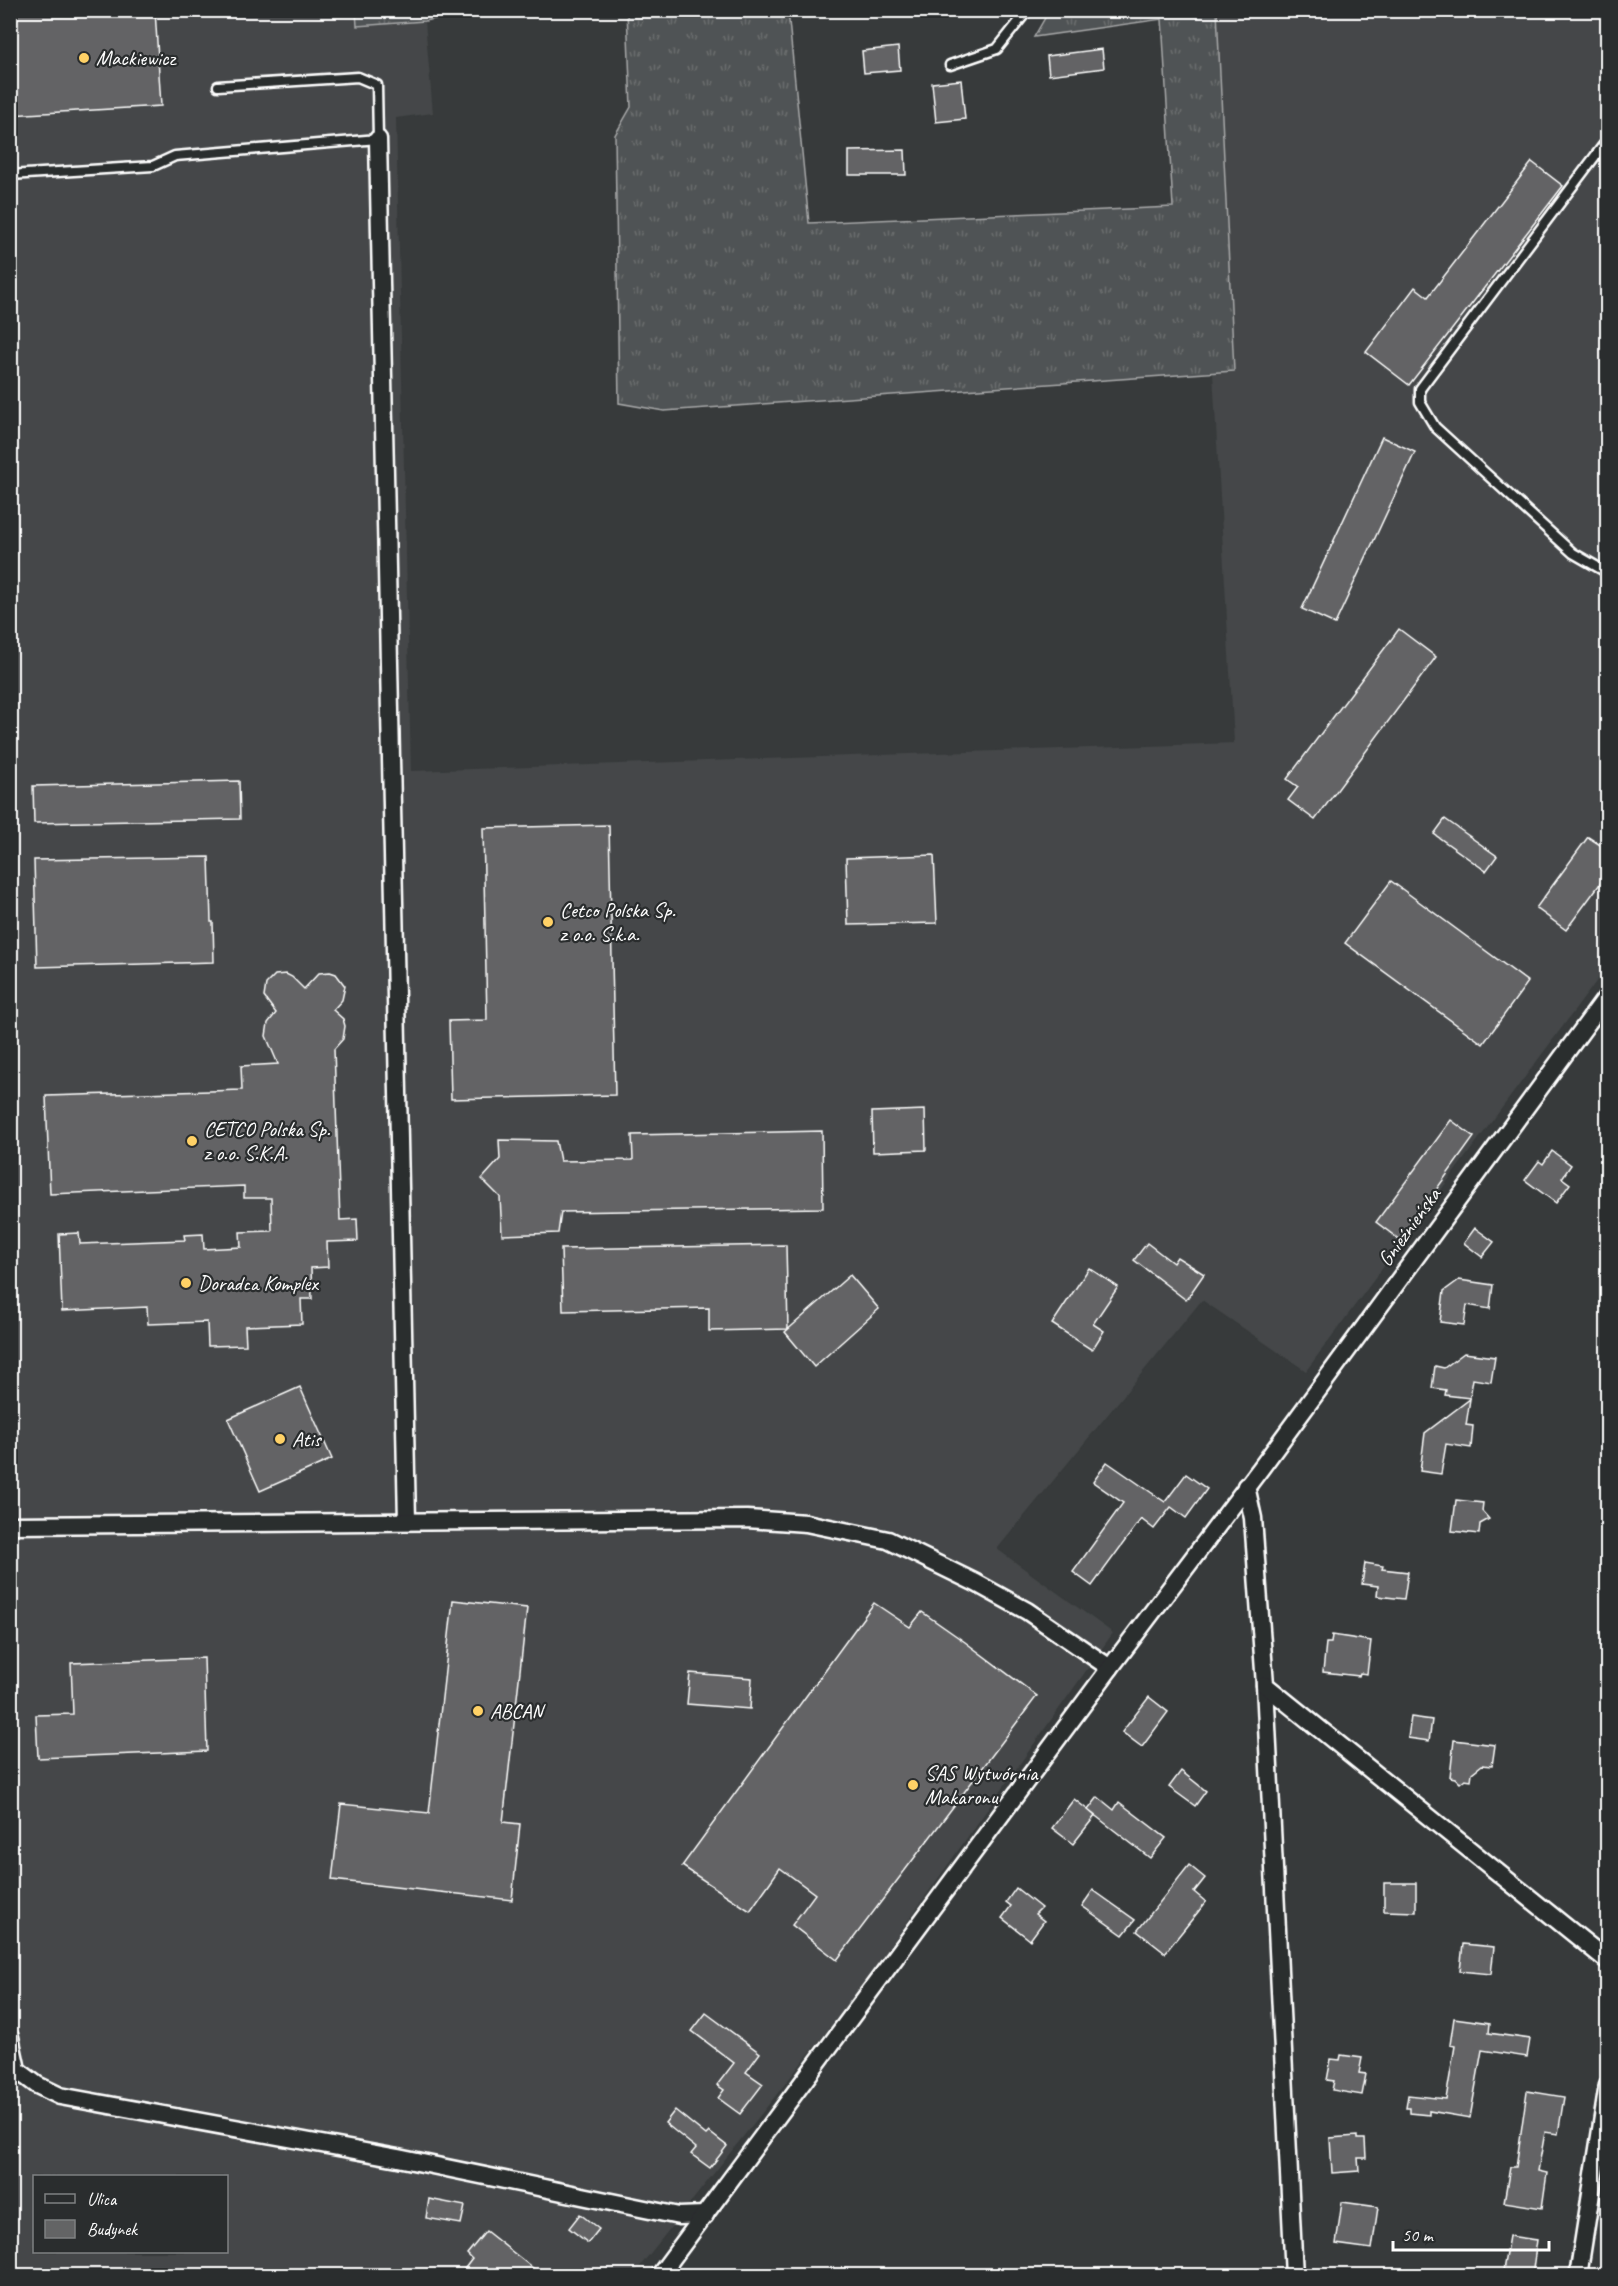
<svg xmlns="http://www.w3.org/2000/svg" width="1618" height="2286" viewBox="0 0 1618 2286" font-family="Caveat,sans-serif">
<defs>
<pattern id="grass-tufts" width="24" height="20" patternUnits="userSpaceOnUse" patternTransform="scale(1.5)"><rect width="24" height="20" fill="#505354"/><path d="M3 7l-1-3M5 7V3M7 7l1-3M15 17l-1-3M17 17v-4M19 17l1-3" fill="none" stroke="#6a6d6e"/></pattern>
</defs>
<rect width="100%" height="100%" fill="#373a3b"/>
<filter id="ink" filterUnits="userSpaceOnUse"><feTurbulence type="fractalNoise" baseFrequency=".0167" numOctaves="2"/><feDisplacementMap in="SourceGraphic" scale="12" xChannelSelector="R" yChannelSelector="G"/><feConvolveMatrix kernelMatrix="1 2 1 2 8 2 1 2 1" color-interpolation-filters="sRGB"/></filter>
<g filter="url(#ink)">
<path fill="#444748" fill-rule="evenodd" d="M356 10 357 26 425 21 433 113 396 118 411 771 1234 743 1213 373 1234 371 1217 11H1607V967L1306 1371 1202 1300 997 1549 1113 1633 851 2001 633 2275 11 2276V11ZM34 2176H226V2252H34Z"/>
<g fill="url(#grass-tufts)" stroke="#a8a9aa" stroke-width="1.5">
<path d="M356 11V10L474 11 425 21 357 26Z"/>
<path d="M627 11H788L809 223 1173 207 1162 19 1034 37 1049 11H1217L1234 371 664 411 619 403 615 135 631 107Z"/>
</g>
<g fill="#636465" stroke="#fff" stroke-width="1.5">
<path d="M10 10H155L161 106 10 115Z"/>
<path d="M898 47 900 70 864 73 862 51Z"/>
<path d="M1102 49 1104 68 1049 75 1047 56Z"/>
<path d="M961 80 965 119 936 122 932 83Z"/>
<path d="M905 150 906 175H849V151Z"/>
<path d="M1532 162 1563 186 1409 385 1366 352 1415 287 1428 297Z"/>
<path d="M1382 437 1415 452 1335 624 1302 609Z"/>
<path d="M1399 629 1436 657 1315 820 1288 800 1298 787 1287 779Z"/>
<path d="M239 781 240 819 34 823 33 786Z"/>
<path d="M1445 819 1497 856 1486 871 1434 834Z"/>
<path d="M609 825 615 1095 451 1099 449 1021 487 1020 483 828Z"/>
<path d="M1588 837 1608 850V873L1566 930 1536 908Z"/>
<path d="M934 855 937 923 848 925 846 858Z"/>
<path d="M209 857 211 922H213L214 962 37 967 34 860Z"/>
<path d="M1391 881 1528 982 1483 1044 1345 943Z"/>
<path d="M330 972 336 974 345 986 342 1000 333 1010 343 1019 345 1026 343 1039 334 1049 340 1220 357 1219 358 1241 327 1242 328 1267 311 1268 312 1299H301L302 1324 245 1326 246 1345 208 1346 207 1322 148 1324 147 1307 62 1311 59 1234 79 1233 80 1244 185 1240 184 1235 203 1234 204 1249 241 1247 240 1232 272 1231 271 1198H244V1186L50 1194 46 1096 242 1090 241 1066 278 1064 266 1036 268 1023 276 1013 264 997 266 984 275 975 286 974 292 977 304 989 319 973Z"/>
<path d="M925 1110 926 1150 873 1152 872 1112Z"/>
<path d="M1451 1120 1474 1137 1400 1240 1376 1222Z"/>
<path d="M822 1131 823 1208 561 1212 558 1233 502 1235 500 1197 482 1179 500 1159 499 1140 556 1141 560 1161 633 1160 632 1135Z"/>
<path d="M1552 1151 1571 1165 1562 1178 1570 1184 1556 1203 1525 1180 1539 1161 1543 1164Z"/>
<path d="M1475 1228 1494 1242 1482 1257 1464 1243Z"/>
<path d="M1147 1243 1173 1263 1177 1257 1204 1274 1186 1300 1134 1260Z"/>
<path d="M786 1245 788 1329 709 1331V1308L563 1311 561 1249Z"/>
<path d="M1089 1268 1118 1287 1093 1324 1104 1331 1092 1350 1052 1324Z"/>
<path d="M850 1275 879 1309 814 1367 785 1332Z"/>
<path d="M1459 1280 1493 1285 1490 1309 1467 1305 1464 1325 1440 1322 1444 1291Z"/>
<path d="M1464 1353 1495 1357 1491 1382 1473 1379 1470 1398 1445 1395 1446 1390 1432 1388 1435 1366 1444 1368Z"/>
<path d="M300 1387 332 1459 260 1491 228 1419Z"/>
<path d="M1470 1399 1466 1425 1473 1426 1471 1448 1446 1444 1441 1474 1420 1471 1425 1433Z"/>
<path d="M1107 1462 1165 1502 1186 1474 1207 1489 1186 1518 1171 1507 1154 1529 1141 1519 1092 1586 1073 1572 1123 1503 1093 1482Z"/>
<path d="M1456 1500 1483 1503 1482 1511 1489 1519 1480 1524 1479 1534 1452 1531Z"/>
<path d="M1365 1563 1383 1566 1382 1569 1408 1572 1404 1599 1377 1596 1378 1586 1362 1584Z"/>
<path d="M453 1600 527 1608 503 1822 520 1824 512 1900 332 1880 341 1804 429 1813Z"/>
<path d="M874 1603 910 1627 922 1612 965 1642 1037 1696 837 1960 792 1925 815 1894 780 1868 750 1911 682 1866Z"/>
<path d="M1332 1635 1371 1641 1367 1674 1360 1673 1359 1676 1323 1672 1326 1643H1331Z"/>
<path d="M204 1658 207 1751 38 1758 36 1715 73 1714 71 1663Z"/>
<path d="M690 1673 752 1678 750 1709 687 1704Z"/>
<path d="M1149 1697 1168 1712 1142 1747 1122 1732Z"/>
<path d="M1411 1717 1432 1720 1429 1741 1408 1738Z"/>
<path d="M1454 1740 1495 1745 1492 1766 1482 1765 1472 1773 1471 1780 1465 1779 1460 1783 1455 1778 1450 1777Z"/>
<path d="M1181 1771 1206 1791 1195 1806 1169 1787Z"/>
<path d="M1098 1797 1114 1810 1119 1802 1166 1838 1150 1858 1088 1810 1095 1816 1073 1844 1052 1828 1074 1799 1088 1810Z"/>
<path d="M1189 1865 1205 1878 1194 1892 1206 1902 1165 1953 1137 1931Z"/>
<path d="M1384 1883H1416V1912L1384 1911Z"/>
<path d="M1016 1888 1041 1908 1035 1914 1044 1921 1030 1940 1002 1918 1011 1906 1006 1902Z"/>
<path d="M1093 1890 1135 1920 1123 1935 1082 1906Z"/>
<path d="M1463 1944 1494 1947 1491 1974 1460 1971Z"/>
<path d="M706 2013 760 2053 746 2072 763 2084 740 2114 718 2098 724 2090 717 2085 734 2063 692 2031Z"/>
<path d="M1454 2018 1490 2023 1489 2033 1530 2039 1527 2057 1482 2050 1470 2118 1429 2111V2115L1410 2113V2108H1406L1408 2095 1446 2099 1455 2046 1450 2045Z"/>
<path d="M1341 2055 1362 2058 1359 2073 1366 2074 1362 2095 1332 2090 1334 2081 1327 2080 1331 2059 1340 2060Z"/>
<path d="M1527 2091 1564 2097 1558 2134 1545 2132 1538 2171 1547 2173 1542 2208 1504 2202 1510 2167H1516Z"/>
<path d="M675 2110 706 2135 709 2132 727 2146 710 2168 691 2154 696 2148 665 2123Z"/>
<path d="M1357 2136V2139H1365L1366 2158H1358L1359 2171 1332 2173 1330 2138Z"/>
<path d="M429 2199 465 2206 461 2224 426 2218Z"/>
<path d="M1342 2202 1378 2207 1372 2249 1336 2244Z"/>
<path d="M580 2214 599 2229 588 2243 569 2228Z"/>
<path d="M486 2231 543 2276H459L472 2259 467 2254Z"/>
<path d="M1509 2236 1537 2240 1532 2276H1502Z"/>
</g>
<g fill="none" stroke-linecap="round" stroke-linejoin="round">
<g stroke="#fff" stroke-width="13">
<g id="service">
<path d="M950 65 997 49 1028 10"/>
<path d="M1608 139 1420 389V402L1435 427 1573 553 1608 573"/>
<path d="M10 175 153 166 175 156 378 139 377 85 358 77 218 86"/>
</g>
</g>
<g stroke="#fff" stroke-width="21">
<g id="minor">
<path d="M378 139 407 1521"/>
<path d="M1246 1486 1253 1518 1265 1685 1294 2276"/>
<path d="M10 1525 747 1519 806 1523 888 1540 976 1583 1027 1611 1110 1668"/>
<path d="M1265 1685 1608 1961"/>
<path d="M10 2037 17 2070 37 2085 60 2096 398 2158 679 2216 705 2215"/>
<path d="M659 2276 1110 1668 1261 1468 1608 995"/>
<path d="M1578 2276 1608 2085"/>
</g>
</g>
<use href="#service" stroke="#2a2d2e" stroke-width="8"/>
<use href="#minor" stroke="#2a2d2e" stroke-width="16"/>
</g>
</g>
<g fill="#ffd166" stroke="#2a2d2e" stroke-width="2">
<circle cx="84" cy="58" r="6"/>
<circle cx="548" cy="922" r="6"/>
<circle cx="192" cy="1141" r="6"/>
<circle cx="186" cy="1283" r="6"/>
<circle cx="280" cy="1439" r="6"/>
<circle cx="478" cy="1711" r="6"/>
<circle cx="913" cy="1785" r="6"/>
</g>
<g text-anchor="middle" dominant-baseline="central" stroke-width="4.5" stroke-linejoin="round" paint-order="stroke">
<g font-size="21" fill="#fff" stroke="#2a2d2e" text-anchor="start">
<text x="96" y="58">Mackiewicz</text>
<text x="560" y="910">Cetco Polska Sp.<tspan x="560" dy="24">z o.o. S.k.a.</tspan></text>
<text x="204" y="1129">CETCO Polska Sp.<tspan x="204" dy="24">z o.o. S.K.A.</tspan></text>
<text x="198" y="1283">Doradca Komplex</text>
<text x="292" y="1439">Atis</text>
<text x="490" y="1711">ABCAN</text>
<text x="925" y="1773">SAS Wytwórnia<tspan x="925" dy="24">Makaronu</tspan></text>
</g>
<g font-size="21" fill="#fff" stroke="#2a2d2e">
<text transform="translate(1409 1227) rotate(-54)">Gnieźnieńska</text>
</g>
</g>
<rect width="1618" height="2286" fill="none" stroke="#2a2d2e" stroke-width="36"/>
<rect x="18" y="18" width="1582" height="2250" fill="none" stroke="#fff" stroke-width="2" filter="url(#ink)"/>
<rect x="33" y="2175" width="195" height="78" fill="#2a2d2e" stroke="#7f8182" stroke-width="1.5"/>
<rect x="45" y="2194" width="30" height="9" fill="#2a2d2e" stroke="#7f8182" stroke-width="1.5"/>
<text x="87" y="2205" font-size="18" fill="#ffffff">Ulica</text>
<rect x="45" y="2220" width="30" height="18" fill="#636465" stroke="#7f8182" stroke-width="1.5"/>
<text x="87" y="2235" font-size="18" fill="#ffffff">Budynek</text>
<path d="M1393 2241v9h156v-9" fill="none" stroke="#ffffff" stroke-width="3"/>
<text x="1402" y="2241" font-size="18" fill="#ffffff" stroke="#2a2d2e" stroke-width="4.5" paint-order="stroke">50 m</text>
</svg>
